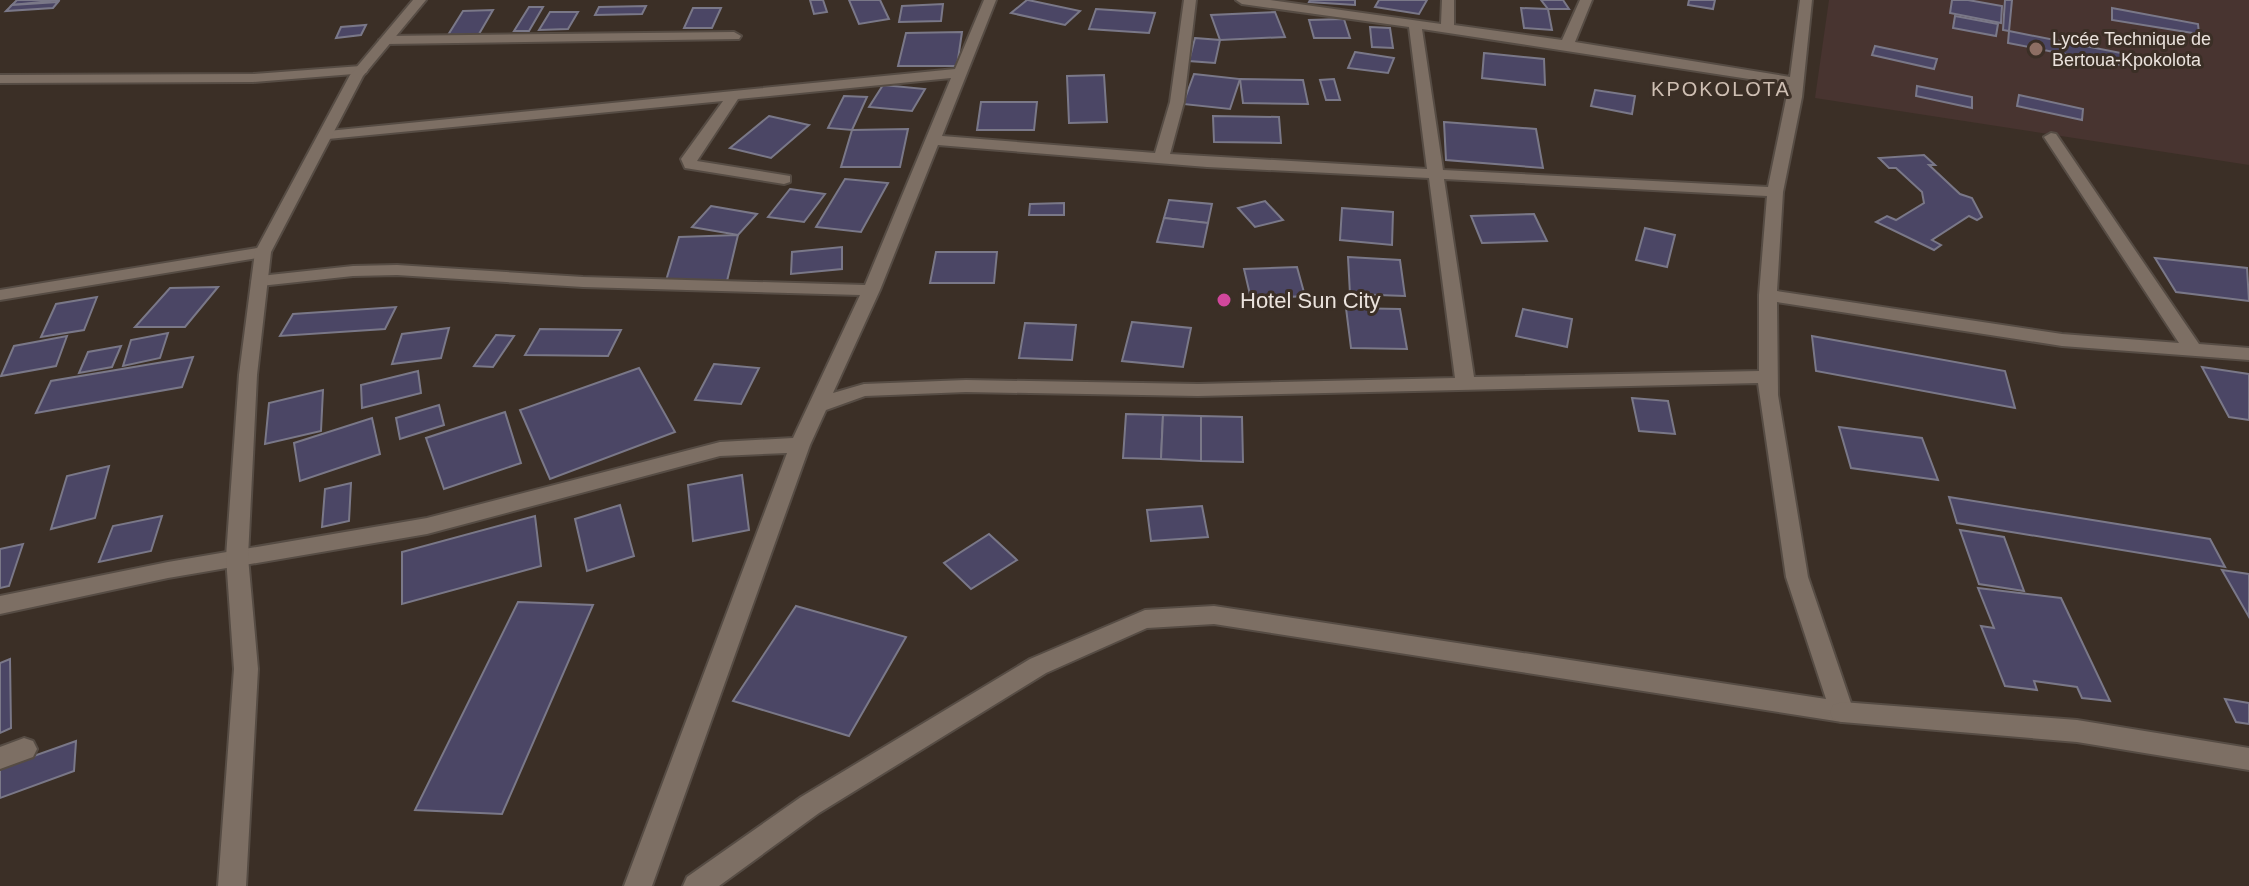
<svg xmlns="http://www.w3.org/2000/svg" width="2249" height="886" viewBox="0 0 2249 886" font-family="Arial,sans-serif">
<rect width="100%" height="100%" fill="#3b2f26"/>
<path fill="#483430" d="M1829 0H2249V165L1815 98Z"/>
<g fill="#4b4665" stroke="#7a7888" stroke-width="2">
<path d="M17 0H60L12 5Z"/>
<path d="M810 0H823L827 12 814 14Z"/>
<path d="M849 0H880L889 19 859 24Z"/>
<path d="M1027 0H1028L1080 11 1065 25 1011 13Z"/>
<path d="M1310 0H1355V5L1309 2Z"/>
<path d="M1379 0H1427L1419 14 1375 7Z"/>
<path d="M1541 0H1563L1569 9H1548Z"/>
<path d="M1689 0H1715L1713 9 1688 5Z"/>
<path d="M1968 0 2002 6 2001 23 1950 13 1952 0Z"/>
<path d="M2005 0H2012L2009 31 2003 30Z"/>
<path d="M58 2 53 8 6 11 12 5Z"/>
<path d="M943 4 941 21 899 22 902 6Z"/>
<path d="M646 6 642 14 595 15 599 7Z"/>
<path d="M529 7H543L529 31H514Z"/>
<path d="M693 8H721L712 28H684Z"/>
<path d="M1521 8 1548 9 1552 30 1524 28Z"/>
<path d="M2112 8 2198 24 2199 34 2112 20Z"/>
<path d="M1096 9 1155 13 1149 33 1089 29Z"/>
<path d="M493 10 479 34 448 35 463 11Z"/>
<path d="M550 12H578L568 29 539 30Z"/>
<path d="M1275 12 1285 37 1220 40 1211 15Z"/>
<path d="M1955 16 1998 24 1996 36 1953 28Z"/>
<path d="M1344 19 1350 38H1314L1309 20Z"/>
<path d="M366 25 361 35 336 38 341 27Z"/>
<path d="M1370 27 1390 28 1393 48 1372 47Z"/>
<path d="M2009 31 2121 53V65L2008 43Z"/>
<path d="M962 32 957 66H898L906 33Z"/>
<path d="M1195 38 1220 40 1215 63 1189 61Z"/>
<path d="M1875 46 1937 59 1934 69 1872 55Z"/>
<path d="M1355 52 1394 58 1388 73 1348 68Z"/>
<path d="M1484 53 1544 59 1545 85 1482 78Z"/>
<path d="M1194 74 1240 79 1230 109 1183 104Z"/>
<path d="M1104 75 1107 122 1069 123 1067 76Z"/>
<path d="M1240 79 1303 80 1308 104 1243 103Z"/>
<path d="M1334 79 1340 100H1326L1320 80Z"/>
<path d="M883 85 925 89 912 111 869 107Z"/>
<path d="M1917 86 1972 97V108L1916 96Z"/>
<path d="M1595 90 1635 96 1632 114 1591 106Z"/>
<path d="M2019 95 2083 109 2082 120 2017 106Z"/>
<path d="M844 96 867 97 852 130 828 128Z"/>
<path d="M981 102H1037L1034 130H977Z"/>
<path d="M769 116 809 125 771 158 730 148Z"/>
<path d="M1213 116 1279 117 1281 143 1214 142Z"/>
<path d="M1444 122 1536 129 1543 168 1446 160Z"/>
<path d="M908 129 900 167H841L852 130Z"/>
<path d="M1924 155 1935 165H1929L1960 194 1972 198 1982 217 1977 220 1969 216 1932 240 1941 245 1934 250 1876 222 1887 216 1896 220 1924 203 1922 192 1896 168H1889L1879 158Z"/>
<path d="M845 179 888 183 861 232 816 227Z"/>
<path d="M790 189 825 194 804 222 768 217Z"/>
<path d="M1169 200 1212 204 1208 223 1164 218Z"/>
<path d="M1265 201 1283 220 1255 227 1238 208Z"/>
<path d="M1064 203V215H1029L1030 204Z"/>
<path d="M711 206 757 214 738 235 692 227Z"/>
<path d="M1342 208 1393 212 1392 245 1340 240Z"/>
<path d="M1534 214 1547 241 1482 243 1471 216Z"/>
<path d="M1164 218 1208 223 1203 247 1157 242Z"/>
<path d="M1645 228 1675 235 1667 267 1636 260Z"/>
<path d="M738 235 727 281 665 284 679 237Z"/>
<path d="M842 247V269L791 274 792 252Z"/>
<path d="M936 252H997L994 283H930Z"/>
<path d="M1348 257 1400 260 1405 296 1350 294Z"/>
<path d="M2155 258 2247 268 2249 301 2176 292Z"/>
<path d="M1297 267 1305 296 1251 299 1244 269Z"/>
<path d="M218 287 185 327H135L170 288Z"/>
<path d="M97 297 84 330 41 337 56 304Z"/>
<path d="M396 307 385 329 280 336 293 314Z"/>
<path d="M1346 308 1400 309 1407 349 1351 348Z"/>
<path d="M1523 309 1572 319 1567 347 1516 336Z"/>
<path d="M1132 322 1191 328 1183 367 1122 361Z"/>
<path d="M1025 323 1076 325 1072 360 1019 358Z"/>
<path d="M449 328 441 358 392 364 402 334Z"/>
<path d="M540 329 621 330 608 356 525 355Z"/>
<path d="M168 333 160 358 123 366 131 340Z"/>
<path d="M496 335 514 336 493 367 474 366Z"/>
<path d="M67 336 56 366 1 376 14 346Z"/>
<path d="M1812 336 2005 371 2015 408 1816 371Z"/>
<path d="M121 346 112 367 79 373 88 352Z"/>
<path d="M193 357 182 387 36 413 51 381Z"/>
<path d="M714 364 759 368 741 404 695 400Z"/>
<path d="M2202 367 2249 374V420L2229 417Z"/>
<path d="M639 368 675 432 550 479 520 410Z"/>
<path d="M418 371 421 393 362 408 361 385Z"/>
<path d="M323 390 321 431 265 444 269 403Z"/>
<path d="M1632 398 1668 401 1675 434 1639 431Z"/>
<path d="M439 405 444 425 400 439 396 418Z"/>
<path d="M505 412 521 463 444 489 426 438Z"/>
<path d="M1126 414 1163 415 1161 459 1123 458Z"/>
<path d="M1163 415 1201 416V461L1161 459Z"/>
<path d="M1201 416 1242 417 1243 462 1201 461Z"/>
<path d="M372 418 380 454 300 481 294 443Z"/>
<path d="M1839 427 1922 438 1938 480 1851 468Z"/>
<path d="M109 466 95 518 51 529 67 476Z"/>
<path d="M742 475 749 530 693 541 688 485Z"/>
<path d="M351 483 349 521 322 527 325 489Z"/>
<path d="M1949 497 2210 539 2225 567 1957 523Z"/>
<path d="M620 505 634 556 587 571 575 519Z"/>
<path d="M1202 506 1208 537 1151 541 1147 510Z"/>
<path d="M162 516 151 551 99 562 113 526Z"/>
<path d="M535 516 541 566 402 604V552Z"/>
<path d="M1960 530 2004 537 2024 591 1979 584Z"/>
<path d="M989 534 1017 560 971 589 944 563Z"/>
<path d="M23 544 9 586 0 588V549Z"/>
<path d="M2222 570 2249 574V617Z"/>
<path d="M1978 588 2061 598 2110 701 2082 698 2077 687 2034 681 2037 690 2005 686 1981 626 1994 628Z"/>
<path d="M518 602 593 605 502 814 415 810Z"/>
<path d="M796 606 906 637 849 736 733 701Z"/>
<path d="M10 659 11 728 0 733V663Z"/>
<path d="M2225 699 2249 703V724L2236 722Z"/>
<path d="M76 741 74 771 0 798V768Z"/>
</g>
<g fill="none" stroke-linecap="round" stroke-linejoin="round">
<g stroke="#564c44" stroke-width="4">
<g id="street">
<path d="M984 0H996L942 136 1155 153 1170 102 1184 0H1196L1184 102 1170 154 1427 169 1409 27 1242 4 1236 0H1270L1441 24 1442 0H1454V25L1562 40 1580 0H1592L1575 42 1790 77 1800 0H1812L1802 97 1783 192 1777 291 2062 334 2179 343 2044 137 2051 133 2056 134 2199 344 2249 348V360L2062 346 1777 302 1778 395 1808 577 1854 712 1851 719 1842 722 1214 624 1147 628 1046 673 819 813 719 886H683L687 877 801 797 1030 659 1145 610 1214 606 1826 699 1786 577 1758 383 1198 396 966 392 865 396 826 410 810 445 652 886H624L787 453 720 456 427 534 168 578 0 614V596L168 562 427 518 720 442 793 438 860 295 583 287 397 275 353 276 260 286 251 281 260 276 353 266 397 265 583 277 865 285 951 78 738 99 697 161 790 176V182L784 184 685 168 681 159 723 101 328 139 321 135 328 131 955 69ZM1422 29 1789 85 1768 187 1443 170ZM938 145 1207 167 1429 178 1455 378 1198 384 966 380 864 384 833 393 880 290ZM1444 179 1767 196 1759 295V371L1474 377Z"/>
<path d="M734 32 741 36 739 39 386 44 379 40 386 36Z"/>
<path d="M361 66 368 70 366 73 253 82 0 83V75L253 74Z"/>
<path d="M263 247 271 252 269 256 0 300V290Z"/>
<path d="M24 738 33 741 37 749 33 757 0 769V747Z"/>
</g>
</g>
<g stroke="#564c44" stroke-width="4">
<g id="secondary">
<path d="M413 0H426L363 76 271 252 257 375 248 557 258 669 246 886H218L234 669 226 557 239 375 255 252 350 75Z"/>
<path d="M1842 702 2077 720 2249 748V770L2077 742 1842 722 1833 719 1830 712 1833 705Z"/>
</g>
</g>
<use href="#street" fill="#7d6f64" fill-rule="evenodd"/>
<use href="#secondary" fill="#7d6f64" fill-rule="evenodd"/>
</g>
<circle fill="#8d6e63" stroke="#3b2f26" stroke-width="3" cx="2036" cy="49" r="8"/>
<circle fill="#d1479c" stroke="#3b2f26" stroke-width="3" cx="1224" cy="300" r="8"/>
<g text-anchor="middle" dominant-baseline="central" stroke-width="6" stroke-linejoin="round" paint-order="stroke">
<g font-size="18" fill="#ebe3dd" stroke="#3b2f26" text-anchor="start">
<text x="2052" y="39">Lycée Technique de<tspan x="2052" dy="21">Bertoua-Kpokolota</tspan></text>
</g>
<g font-size="20" letter-spacing="2" fill="#cfbfb3" stroke="#3b2f26">
<text x="1721" y="89">KPOKOLOTA</text>
</g>
<g font-size="22" fill="#ebe3dd" stroke="#3b2f26" text-anchor="start">
<text x="1240" y="300">Hotel Sun City</text>
</g>
</g>
</svg>
